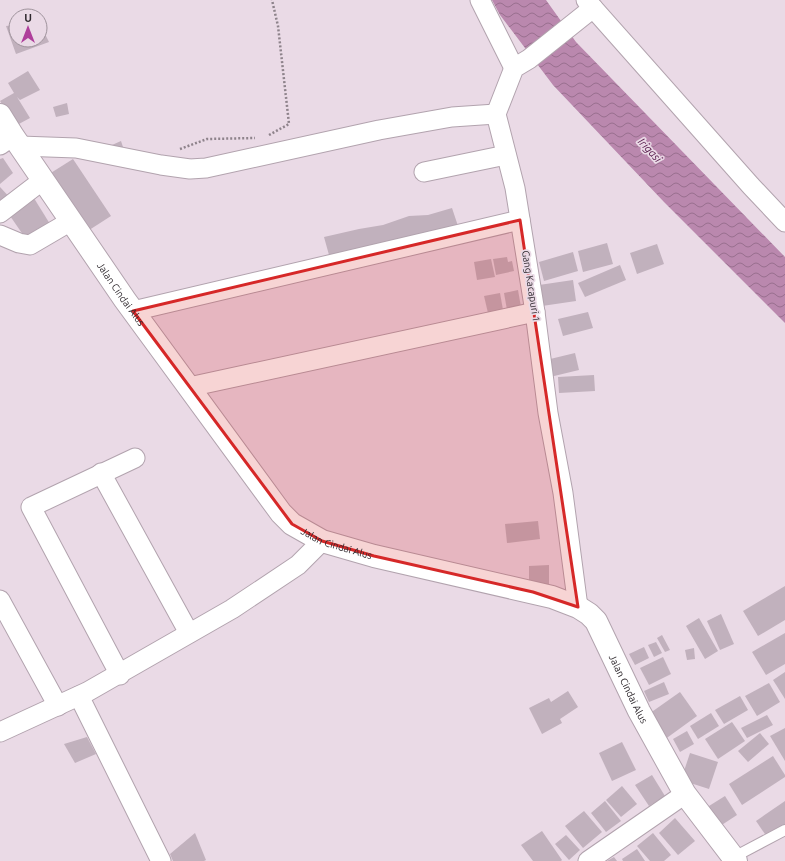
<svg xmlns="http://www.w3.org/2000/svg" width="785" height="861" viewBox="0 0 785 861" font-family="Ubuntu,sans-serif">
<defs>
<pattern id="water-waves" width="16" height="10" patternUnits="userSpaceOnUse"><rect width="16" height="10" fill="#ba88ae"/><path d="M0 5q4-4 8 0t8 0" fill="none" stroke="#986f8e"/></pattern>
</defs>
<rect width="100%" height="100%" fill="#eadae6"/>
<path fill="url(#water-waves)" d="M492 0H546L576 42 785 257V323L664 202 553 85 500 15Z"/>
<g fill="#c1b1bd">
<path d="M40 24 49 42 16 54 6 26 16 25V40H40Z"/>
<path d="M28 71 40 90 20 100 17 97 30 118 17 125 0 101 14 93 8 83Z"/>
<path d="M67 103 69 114 56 117 53 107Z"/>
<path d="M121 141 124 150 116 152 112 145Z"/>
<path d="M3 158 13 173 0 184V159Z"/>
<path d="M73 159 111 216 83 234 46 176Z"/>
<path d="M0 187 13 201 0 210Z"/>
<path d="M32 195 50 224 26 239 8 213Z"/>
<path d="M452 208 458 226 329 255 324 237 359 229 383 225 409 216 428 215Z"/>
<path d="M607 243 613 264 583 272 578 251Z"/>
<path d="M657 244 664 264 637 274 630 253Z"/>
<path d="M573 252 578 271 544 281 539 262Z"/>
<path d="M507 257 508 262 512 261 514 271 496 275 493 259Z"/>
<path d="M491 259 495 277 477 280 474 262Z"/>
<path d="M620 265 626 280 585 297 578 283Z"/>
<path d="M573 280 576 301 542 306 539 285Z"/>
<path d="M518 290 521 307 507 310 504 293Z"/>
<path d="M500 293 503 310 488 313 484 296Z"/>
<path d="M588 312 593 328 563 336 558 319Z"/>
<path d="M575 353 579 370 550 377 546 360Z"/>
<path d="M594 375 595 391 559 393 558 377Z"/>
<path d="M538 521 540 539 507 543 505 524Z"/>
<path d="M549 565V588L529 589V566Z"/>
<path d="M785 586V620L758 636 743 611Z"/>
<path d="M721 614 734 644 720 650 707 621Z"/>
<path d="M699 618 718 651 705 659 686 626Z"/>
<path d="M785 633V664L766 675 752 652Z"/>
<path d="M662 635 670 650 665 652 657 638Z"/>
<path d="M656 642 662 653 654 657 648 645Z"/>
<path d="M644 647 649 658 635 665 629 654Z"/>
<path d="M694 648 695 659 687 660 685 650Z"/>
<path d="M663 657 671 674 649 685 640 668Z"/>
<path d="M785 672V699L773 680Z"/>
<path d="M664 682 669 694 649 702 644 691Z"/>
<path d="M769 683 780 702 757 716 745 696Z"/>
<path d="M568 691 578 707 560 719 562 723 542 734 529 708 549 698 551 702Z"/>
<path d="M680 692 697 716 664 740 646 716Z"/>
<path d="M740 696 748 710 724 724 715 710Z"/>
<path d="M711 713 719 726 698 739 690 726Z"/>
<path d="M767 715 773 725 747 738 741 728Z"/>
<path d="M732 722 745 741 718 759 705 739Z"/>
<path d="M785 728V761L770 736Z"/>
<path d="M687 731 694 744 680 752 673 739Z"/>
<path d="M760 733 769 744 748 762 738 751Z"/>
<path d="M87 737 96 754 75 763 64 744Z"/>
<path d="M622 742 636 770 612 781 599 753Z"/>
<path d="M690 753 718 762 709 789 681 780Z"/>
<path d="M773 756 785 775V777L742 805 729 784Z"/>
<path d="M652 775 665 796 649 806 635 785Z"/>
<path d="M622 786 637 804 621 817 606 800Z"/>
<path d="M725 796 737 815 714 830 701 811Z"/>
<path d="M605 801 621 821 606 832 591 813Z"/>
<path d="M785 801V825L767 837 756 821Z"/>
<path d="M584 811 602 832 583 848 565 826Z"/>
<path d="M675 818 695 841 678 855 659 833Z"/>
<path d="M542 831 562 860 561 861H533L521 845Z"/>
<path d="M195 833 206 860 204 861H173L170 854Z"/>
<path d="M653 833 671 855 664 861H650L637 846Z"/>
<path d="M566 835 580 850 569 860 555 844Z"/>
<path d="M637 849 645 861H623L622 859Z"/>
<path d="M614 857 617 861H607Z"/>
</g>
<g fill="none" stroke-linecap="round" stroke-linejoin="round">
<g stroke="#b2a3ae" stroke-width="12">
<path id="service" d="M734 857 785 830"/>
</g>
<g stroke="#b2a3ae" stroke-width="21">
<g id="minor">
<path d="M480 0 514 68"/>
<path d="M586 0 751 186 785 222"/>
<path d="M0 145 13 136"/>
<path d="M20 146 76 148 161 165 190 169 206 168 379 130 452 117 496 114"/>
<path d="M424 172 506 155"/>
<path d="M0 213 43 180"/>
<path d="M0 235 19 243 30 245 71 221"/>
<path d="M133 311 520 220"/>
<path d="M189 387 535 312"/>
<path d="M101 473 189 633"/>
<path d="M0 600 58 706"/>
<path d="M578 607 563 493 548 413 535 312 515 188 496 114 514 68 529 59 593 8"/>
<path d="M120 675 31 507 135 458"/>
<path d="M79 696 161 861"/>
<path d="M0 732 87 692 232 609 298 565 322 541"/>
<path d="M588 861 685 794"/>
</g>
</g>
<g stroke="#b2a3ae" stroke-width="24">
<g id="tertiary">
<path id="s1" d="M0 115 13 136 125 300 281 513 292 524 322 541 374 556 552 597 578 607 589 614 596 621 639 711 685 794 736 861"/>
</g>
</g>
<g stroke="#8e838b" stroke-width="2.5" stroke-dasharray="2 2" stroke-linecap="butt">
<path d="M269 135 289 124 278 26 272 0"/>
<path d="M180 149 207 139 255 138"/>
</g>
<use href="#service" stroke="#fff" stroke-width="10"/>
<use href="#minor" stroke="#fff" stroke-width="19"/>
<use href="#tertiary" stroke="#fff" stroke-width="22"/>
</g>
<path fill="#d62828" fill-opacity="0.2" stroke="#d62828" stroke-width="3" stroke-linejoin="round" d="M520 220 578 607 533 592 374 556 322 541 292 524 133 311Z"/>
<g text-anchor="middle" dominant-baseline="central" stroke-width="3.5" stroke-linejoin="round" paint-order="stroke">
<g font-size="10" fill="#2e282d" stroke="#eadae6">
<text transform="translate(531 286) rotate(81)">Gang Kacapuri 1</text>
<text stroke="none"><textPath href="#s1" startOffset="216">Jalan Cindai Alus</textPath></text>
<text stroke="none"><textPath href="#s1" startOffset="552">Jalan Cindai Alus</textPath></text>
<text stroke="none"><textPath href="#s1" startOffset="900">Jalan Cindai Alus</textPath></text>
</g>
<g font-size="11" font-style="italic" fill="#541749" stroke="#eadae6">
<text transform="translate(650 150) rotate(47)">Irigasi</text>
</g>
</g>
<g transform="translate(28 28)"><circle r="19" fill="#eadae6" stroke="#9f939c"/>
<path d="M0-3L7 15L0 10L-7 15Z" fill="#af3e9b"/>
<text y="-6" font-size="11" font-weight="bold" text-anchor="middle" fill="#2e282d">U</text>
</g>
</svg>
